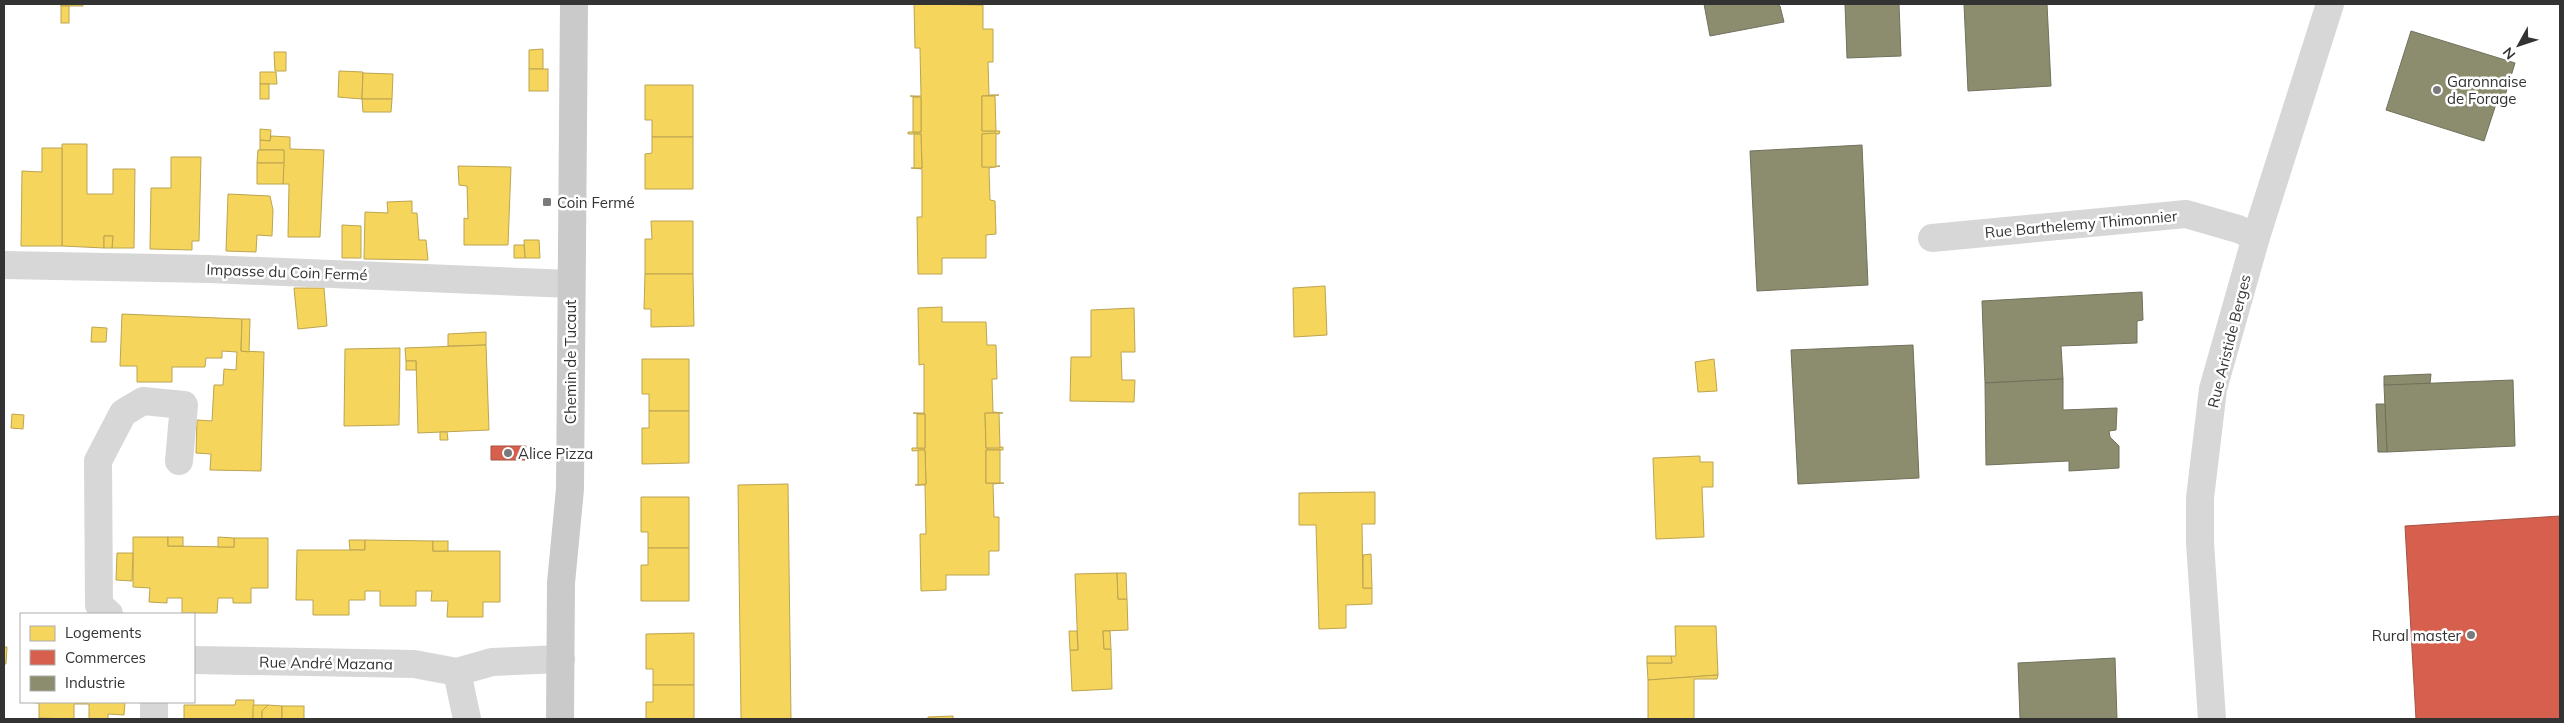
<svg xmlns="http://www.w3.org/2000/svg" width="2564" height="723" viewBox="0 0 2564 723" font-family="Mulish,sans-serif">
<rect width="100%" height="100%" fill="#fff"/>
<g fill="#f6d55c" stroke="#bca450">
<path d="M60 4H83V6H61Z"/>
<path d="M914 4 983 5V29H993V62H988L989 95H999L982 96V131H1000L999 134H982V167L1000 166 989 168 990 200 995 201 996 234 986 235V258H942V274H918L917 217H922V169L911 168H922L921 134H908V132H921V97L910 96H921L920 48H915Z"/>
<rect x="61" y="6" width="8" height="17"/>
<path d="M543 49V69H529V50Z"/>
<path d="M274 52H286V71H275Z"/>
<rect x="529" y="69" width="19" height="22"/>
<path d="M339 71 363 72 362 99 338 97Z"/>
<path d="M260 72H276L277 84H260Z"/>
<path d="M363 73 393 74 392 99H362Z"/>
<rect x="260" y="84" width="9" height="15"/>
<path d="M645 85H693V137H652V120H645Z"/>
<path d="M982 96H995L996 131H982Z"/>
<rect x="913" y="97" width="8" height="35"/>
<path d="M362 99H392L391 112H363Z"/>
<path d="M260 129 271 130 270 141 260 140Z"/>
<path d="M996 133V167H982V134Z"/>
<path d="M914 134H921L922 168H914Z"/>
<path d="M271 136 290 137V149L324 150 320 237H288L289 184H283L284 150H260V140L270 141Z"/>
<path d="M652 137H693V189H645V154L652 153Z"/>
<path d="M62 144H87V194H113V169H135L134 248H112L113 236H104V248L62 246Z"/>
<path d="M42 148H62V246H21L22 171 42 172Z"/>
<path d="M258 150H284V163H257Z"/>
<path d="M171 157H201L199 241H192V250L150 249 151 188H171Z"/>
<path d="M257 163H284L283 184H257Z"/>
<path d="M458 166 511 167 508 245H464V218L468 219 467 186 459 185Z"/>
<path d="M228 194 270 196 273 210 272 236 257 235 256 252 226 251Z"/>
<path d="M412 201V213H417L419 240H426L428 260 364 259 365 212 388 213 387 202Z"/>
<path d="M651 221H693V274H645V239H652Z"/>
<path d="M342 225 361 226V258H342Z"/>
<path d="M104 236H113L112 248H104Z"/>
<path d="M524 240H539L540 258H525Z"/>
<path d="M514 245H524L525 258H514Z"/>
<path d="M645 274H693L694 326 651 327V309H644Z"/>
<path d="M1325 286 1327 335 1294 337 1293 288Z"/>
<path d="M294 288H324L327 326 298 329Z"/>
<path d="M942 307V322H986L987 345H996L997 379H992L993 412 1003 413H985L986 448 1003 447V450H986V483H1004L993 484 994 517H999V551H989V575H946V590L921 591 920 534H926L925 485H915L926 484 925 450 912 451V448H925V414L913 413H924V364L919 365 918 308Z"/>
<path d="M1134 308 1135 352H1121L1122 380H1135L1134 402 1070 401 1071 357H1091V310Z"/>
<path d="M122 314 242 319 241 351 264 352 261 471 210 470 211 454 196 453 197 420 212 421 214 385H223L224 369 236 370 237 352 222 351V358H206L205 367H172V382H137V366H120Z"/>
<path d="M242 319H250L249 352 241 351Z"/>
<path d="M92 327 107 328 106 342H91Z"/>
<path d="M486 332V345L448 346V334Z"/>
<path d="M486 345 489 430 418 433 416 361H406L405 348Z"/>
<path d="M400 348 399 425 344 426 345 349Z"/>
<path d="M642 359H689V411H649V394H642Z"/>
<path d="M1714 359 1717 391 1698 392 1695 362Z"/>
<rect x="406" y="361" width="10" height="9"/>
<path d="M649 411H689V463L642 464V428H649Z"/>
<path d="M985 413H999L1000 448H986Z"/>
<path d="M12 414 24 415 23 429 11 428Z"/>
<rect x="917" y="414" width="8" height="34"/>
<path d="M440 432H447L448 440H440Z"/>
<path d="M918 450H925L926 484 918 485Z"/>
<rect x="986" y="450" width="14" height="33"/>
<path d="M1700 456V462H1713V487H1702L1704 537 1656 539 1653 458Z"/>
<path d="M788 484 791 719H741L738 485Z"/>
<path d="M1375 492V524H1362L1363 588H1372V604L1346 605V628L1319 629 1316 525H1299V493Z"/>
<path d="M641 497H689V548H648V532H641Z"/>
<path d="M133 537H168V546L234 547V538H268V588H251V603H233V598H218L217 613H182V598H167V603L149 602 150 588 133 587Z"/>
<rect x="168" y="537" width="15" height="9"/>
<path d="M218 537 234 538V547H218Z"/>
<path d="M349 540H365V550H350Z"/>
<path d="M365 540 433 541V551H500V602H483V617H447L448 601H431L432 591H416V606H380V591H365V600H349V615H313V600H296L297 550H365Z"/>
<rect x="433" y="541" width="15" height="10"/>
<path d="M648 548H689V601H641V565H648Z"/>
<path d="M117 553H133L132 581 116 580Z"/>
<path d="M1371 554 1372 588H1363V555Z"/>
<path d="M1117 573 1118 599H1127L1128 630 1103 631 1104 649H1111L1112 689 1072 691 1070 650H1078L1075 574Z"/>
<path d="M1117 573H1126L1127 599H1118Z"/>
<path d="M1675 626H1716L1718 675 1648 680 1647 663H1672L1671 656H1676Z"/>
<path d="M1069 631H1077L1078 650H1070Z"/>
<path d="M1103 631H1110L1111 649H1104Z"/>
<path d="M694 633V685H653V669H646V634Z"/>
<path d="M4 647H7L6 664H4Z"/>
<path d="M1647 656H1671L1672 663H1647Z"/>
<path d="M1718 675 1717 679H1694V719H1648V680Z"/>
<path d="M653 685H694V719H646V702H653Z"/>
<path d="M236 700H254L253 719H184V705H235Z"/>
<path d="M23 702H125L124 715 108 714V719H89V704H74V719L39 718V703Z"/>
<path d="M253 705H268L262 711V719H253Z"/>
<path d="M268 705 282 706V719H262V711Z"/>
<rect x="282" y="706" width="22" height="13"/>
<path d="M953 716V719H928V717Z"/>
</g>
<g fill="#d6604d" stroke="#a55245">
<path d="M491 446H526L525 460H491Z"/>
<path d="M2560 516V719H2416L2405 526Z"/>
</g>
<g fill="#8c8c6e" stroke="#71715c">
<path d="M1704 4H1776L1780 6 1784 22 1710 36Z"/>
<path d="M1845 4H1899L1901 56 1847 58Z"/>
<path d="M1964 4H2047L2051 86 1968 91Z"/>
<path d="M2411 31 2515 63 2504 99 2497 101 2484 141 2386 110Z"/>
<path d="M1862 145 1868 285 1757 291 1750 151Z"/>
<path d="M2142 292 2143 320 2137 321V343L2061 346 2063 379 1985 383 1982 301Z"/>
<path d="M1913 345 1919 478 1798 484 1791 350Z"/>
<path d="M2431 374 2430 384 2384 385V376Z"/>
<path d="M2063 379V410L2117 408 2116 430 2109 431 2110 437 2119 446V468L2069 471V461L1986 465 1985 383Z"/>
<path d="M2513 380 2515 446 2387 452 2384 385Z"/>
<path d="M2376 404H2385L2387 452H2378Z"/>
<path d="M2115 658 2117 719H2020L2018 663Z"/>
</g>
<g fill="none" stroke-linecap="round" stroke-linejoin="round">
<g stroke="#d7d7d7" stroke-width="28">
<path d="M1932 238 2186 214 2238 229 2256 237"/>
<path d="M4 265 209 269 571 284"/>
<path d="M109 614 99 605 98 461 123 413 143 401 184 405 179 461"/>
<path d="M194 660 414 664 457 672 492 662 561 659"/>
<path d="M457 672 467 719"/>
<path d="M154 719V702"/>
<path d="M2212 719 2200 543V498L2213 389 2256 237 2330 4"/>
</g>
<path stroke="#cacaca" stroke-width="28" d="M560 719 561 583 570 489 574 4"/>
</g>
<g fill="#7a7a7a" stroke="#fff" stroke-width="2">
<circle cx="2437" cy="90" r="5"/>
<rect x="542" y="197" width="10" height="10" rx="2.5"/>
<circle cx="508" cy="453" r="5"/>
<circle cx="2471" cy="635" r="5"/>
</g>
<g text-anchor="middle" dominant-baseline="central" stroke-width="5" stroke-linejoin="round" paint-order="stroke">
<g font-size="15" fill="#333" stroke="#fff" text-anchor="start">
<text x="2447" y="81">Garonnaise<tspan x="2447" dy="17">de Forage</tspan></text>
<text x="557" y="202">Coin Fermé</text>
<text x="518" y="453">Alice Pizza</text>
<text x="2461" y="635" text-anchor="end">Rural master</text>
</g>
<g font-size="15" fill="#333" stroke="#fff">
<text transform="translate(2081 224) rotate(-5)">Rue Barthelemy Thimonnier</text>
<text transform="translate(287 272) rotate(2)">Impasse du Coin Fermé</text>
<text transform="translate(2229 341) rotate(-76)">Rue Aristide Berges</text>
<text transform="translate(570 362) rotate(-90)">Chemin de Tucaut</text>
<text transform="translate(326 663) rotate(1)">Rue André Mazana</text>
</g>
</g>
<rect width="2564" height="723" fill="none" stroke="#333333" stroke-width="10"/>
<rect x="20" y="613" width="175" height="90" fill="#ffffff" stroke="#adadad"/>
<rect x="30" y="626" width="25" height="15" fill="#f6d55c" stroke="#adadad"/>
<text x="65" y="638" font-size="15" fill="#333333">Logements</text>
<rect x="30" y="650" width="25" height="15" fill="#d6604d" stroke="#adadad"/>
<text x="65" y="663" font-size="15" fill="#333333">Commerces</text>
<rect x="30" y="676" width="25" height="15" fill="#8c8c6e" stroke="#adadad"/>
<text x="65" y="688" font-size="15" fill="#333333">Industrie</text>
<g transform="translate(2519 45) rotate(230)" stroke="#ffffff" stroke-width="4" paint-order="stroke">
<path d="M0-4L9 19L0 12L-9 19Z" fill="#333333"/>
<text y="-8" font-size="14" font-weight="bold" text-anchor="middle" fill="#333333">N</text>
</g>
</svg>
